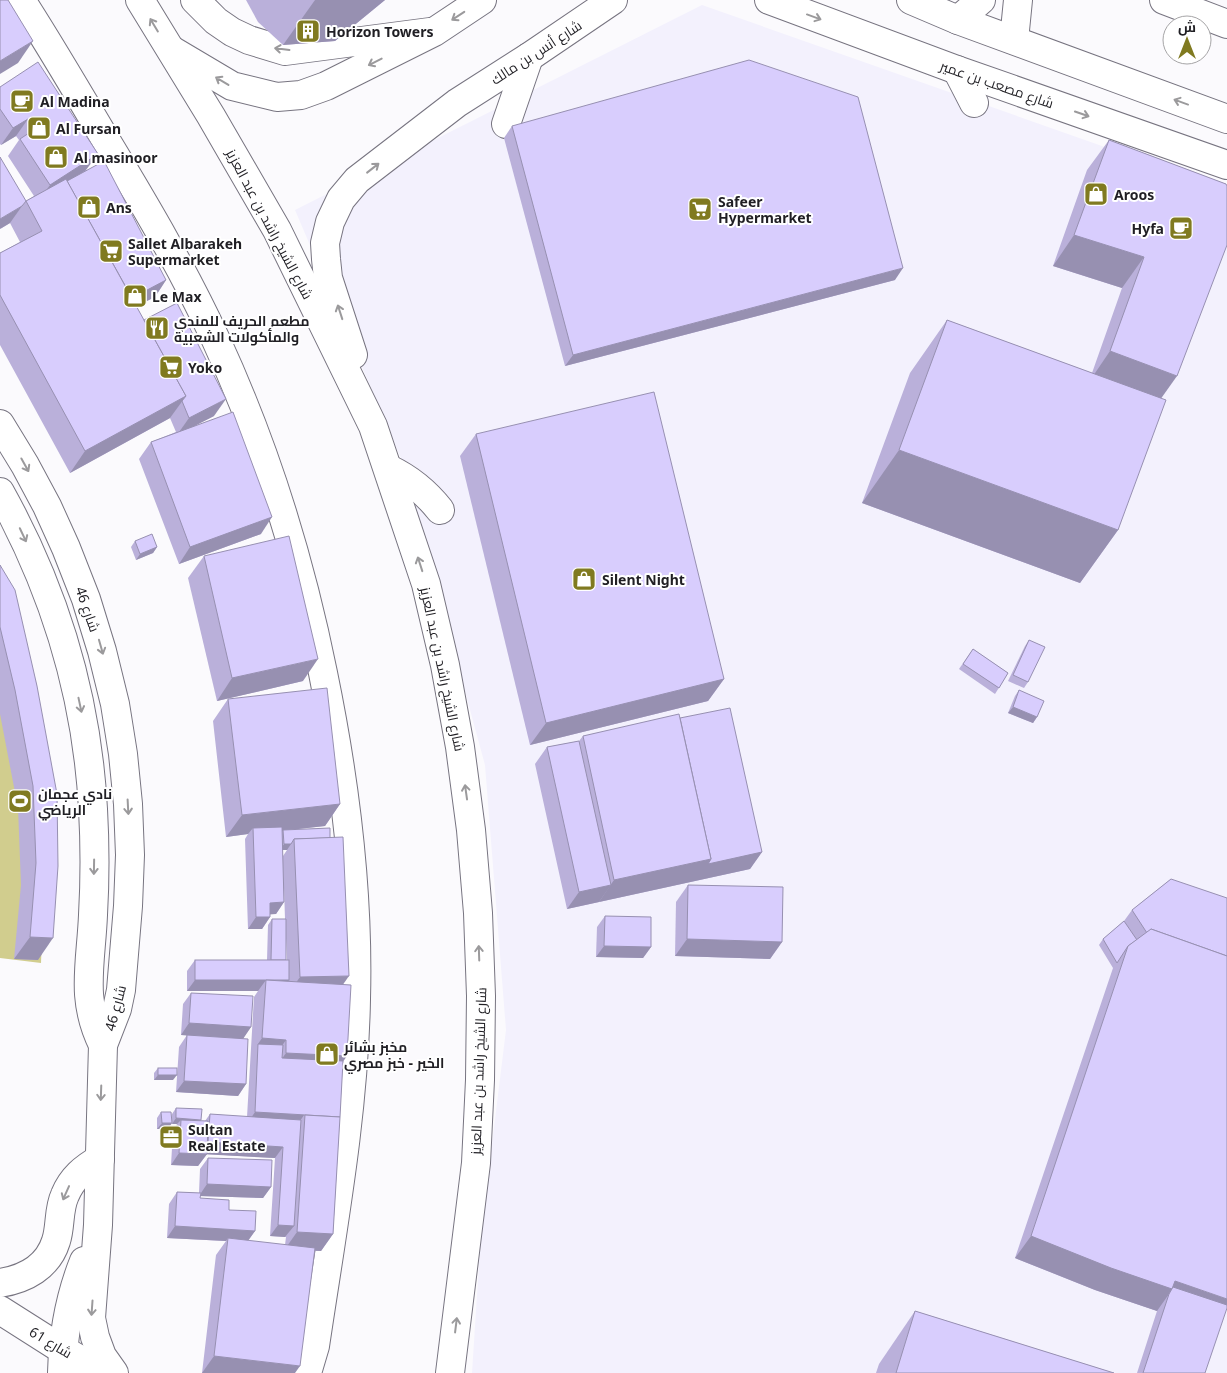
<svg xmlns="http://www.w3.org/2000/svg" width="1227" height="1373" viewBox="0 0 1227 1373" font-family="'Noto Sans',Cairo,sans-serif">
<rect width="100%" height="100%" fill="#fbfafd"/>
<path fill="#f3f1fd" d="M702 5 1227 190V1373H472L481 1233 506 1030 485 765 403 463 295 210Z"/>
<path fill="#d1cd8e" d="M0 596 45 859 41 963 0 958Z"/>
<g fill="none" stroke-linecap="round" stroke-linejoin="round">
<g stroke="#777480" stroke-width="30">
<g id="minor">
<path d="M21 0C52 48 81 98 110 147 148 210 185 273 216 340 265 446 300 559 323 673 345 780 359 889 356 999 354 1115 332 1231 315 1346L307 1373"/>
<path d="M195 0 216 21 232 32 249 40 285 51 430 32"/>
<path d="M769 0 957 70 1227 165"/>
<path d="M911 0 958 20 1227 119"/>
<path d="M1164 0 1227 24"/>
<path d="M958 20 981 0"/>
<path d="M1014 40 1018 0"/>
<path d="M957 70 974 103"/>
<path d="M0 1283C25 1279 48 1267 56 1241 61 1226 58 1210 65 1195 72 1178 84 1168 100 1159"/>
<path d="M0 1310 63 1350 103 1373"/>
</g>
</g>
<g stroke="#777480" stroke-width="30">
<g id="major">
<path d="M140 0 211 116 277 230 373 426 426 584 445 665 460 747 471 830 478 913 481 996 480 1080 476 1163 450 1373"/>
<path d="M173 51 232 86 277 97 301 95 326 86 434 32 482 0"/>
<path d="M506 124 529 57"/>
<path d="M353 355 328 278 326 259 325 243 330 222 341 199 357 180 457 103 529 57 613 0"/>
<path d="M0 424 25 465 47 506 66 548 86 599 102 651 115 704 123 754 128 804 130 855 128 906 121 990 117 1009 103 1045 98 1225 91 1318 95 1337 102 1356 114 1373"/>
<path d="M389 469C410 479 425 491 440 510"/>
<path d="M0 492C54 589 87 697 93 809 95 844 95 880 93 915 91 964 80 999 103 1045"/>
<path d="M62 1373C63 1336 70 1296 84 1261"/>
</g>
</g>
<use href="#minor" stroke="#fff" stroke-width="28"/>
<use href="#major" stroke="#fff" stroke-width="28"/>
</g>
<g fill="#bab0da" fill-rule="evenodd">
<path d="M246 0H385L335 41 283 45 258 22Z"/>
<path d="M0 87 86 170 166 280 155 297 136 306 144 320 214 416 196 425 261 534 179 564 139 459 151 442 176 432 170 418 70 473 0 345V253L20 242 10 223 0 229 26 201 34 196 8 156 19 140 16 136 1 145 0 144Z"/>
<path d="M512 126 895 280 565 366 504 138Z"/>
<path d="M1109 140 1226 184 1161 398 1118 530 1080 583 862 503 910 373 947 320 1092 373 1122 288 1053 266 1087 170Z"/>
<path d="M476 434 724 679 708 701 530 745 460 456Z"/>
<path d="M135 541 157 547 153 553 136 560 131 547Z"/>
<path d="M204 556 303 681 217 701 188 578Z"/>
<path d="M0 565 37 686 38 960 14 959 21 885 18 808 0 714Z"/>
<path d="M1029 640 1028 682 1024 688 1008 681 1025 646Z"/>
<path d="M973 649 1008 673 995 694 959 669Z"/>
<path d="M1019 690 1037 717 1033 723 1008 713 1015 696Z"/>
<path d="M228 699 340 804 325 826 288 830 330 838 343 984V1061L333 1234 321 1251H314L295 1373H202L216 1255 226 1241 167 1238 169 1204 177 1192 199 1193 200 1169 208 1158 271 1187 263 1198 200 1196V1198L229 1210 255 1231 248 1241 285 1245 286 1237 270 1236 275 1158 207 1154 198 1166 171 1165 173 1131 177 1124H172V1114L176 1108 201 1121H205L210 1114 247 1117 254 997 258 991H187V971L195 960H267L268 925 272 919H285L284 888V902L276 914H270V917L262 929H248L245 839 248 834 226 837 213 721ZM282 850H287L283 856ZM286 938 287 960H286Z"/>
<path d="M680 718 762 852 750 869 567 909 535 764 547 747 579 741 583 736Z"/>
<path d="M1171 879 1205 1373H1137L1157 1311 1095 1290 1015 1258 1113 968 1099 945 1103 939 1124 921 1132 910Z"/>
<path d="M688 885 782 942 770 959 675 956 676 902Z"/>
<path d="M605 916 651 947 643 958 596 957 597 927Z"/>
<path d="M191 993 251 1027 243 1038 246 1084 238 1096 176 1092 179 1047 187 1035 215 1037 181 1035 183 1004Z"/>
<path d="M158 1068 173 1080H154V1073Z"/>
<path d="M161 1112 168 1129H157V1118Z"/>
<path d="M915 1311 1114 1373H876L879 1364Z"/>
</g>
<g fill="#9790b1">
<path d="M315 0H385L335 41 283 45Z"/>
<path d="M33 41 18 63 0 74V61Z"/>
<path d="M28 119 16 136 1 145 13 128Z"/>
<path d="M98 154 86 170 38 202 50 185Z"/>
<path d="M22 206 10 223 0 229V219Z"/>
<path d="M1074 235 1144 257 1122 288 1053 266Z"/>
<path d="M903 268 895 280 565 366 573 355Z"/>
<path d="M166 280 155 297 115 317 127 300Z"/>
<path d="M1110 351 1177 376 1155 407 1089 382Z"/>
<path d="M186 396 170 418 70 473 85 451Z"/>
<path d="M226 399 214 416 177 435 189 418Z"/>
<path d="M899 450 1118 530 1080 583 862 503Z"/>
<path d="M272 517 261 534 179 564 190 547Z"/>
<path d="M157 547 153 553 136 560 140 554Z"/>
<path d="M318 659 303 681 217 701 232 678Z"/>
<path d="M724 679 708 701 530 745 546 723Z"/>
<path d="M1013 707 1037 717 1033 723 1008 713Z"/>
<path d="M340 804 325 826 253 834V828L248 834 226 837 242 815Z"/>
<path d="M284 844H291L287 850H280Z"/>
<path d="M762 852 750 869 599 902 614 880 711 859Z"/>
<path d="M611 885 599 902 567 909 579 892Z"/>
<path d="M284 902 276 914 262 915 270 903Z"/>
<path d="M256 917H270L262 929H248Z"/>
<path d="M30 937 53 938 38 960 14 959Z"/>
<path d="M687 939 782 942 770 959 675 956Z"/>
<path d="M604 946 651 947 643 958 596 957Z"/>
<path d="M349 976 337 993 288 994 300 977Z"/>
<path d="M195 980H289L281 992 266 980 258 991H187Z"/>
<path d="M189 1023 251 1027 243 1039 181 1035Z"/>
<path d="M262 1038 286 1040 274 1057 258 1044Z"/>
<path d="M286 1053 347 1056 335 1073 274 1070Z"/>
<path d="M158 1075H177L173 1080H154Z"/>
<path d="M184 1081 246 1084 238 1096 176 1092Z"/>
<path d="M255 1112 304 1115 296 1127 247 1124Z"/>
<path d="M176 1118 201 1120H181L177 1124H172Z"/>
<path d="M162 1123H172L168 1129H157Z"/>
<path d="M208 1142 283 1147 275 1158 200 1154Z"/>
<path d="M179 1153 207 1154 198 1166 171 1165Z"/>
<path d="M207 1184 271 1187 263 1198 199 1196Z"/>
<path d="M278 1225 294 1226 285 1237 270 1236Z"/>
<path d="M175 1226 255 1231 247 1242 228 1238 226 1241 167 1238Z"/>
<path d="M297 1232 333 1234 321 1251 285 1249Z"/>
<path d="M1031 1236 1175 1281 1227 1299V1307L1169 1294 1157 1311 1095 1290 1015 1258Z"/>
<path d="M214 1356 300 1366 295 1373H202Z"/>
</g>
<g fill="#d8cdfd" stroke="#9790b1">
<path d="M0 0H8L33 41 0 61Z"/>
<path d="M749 60 858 97 903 268 573 355 512 126Z"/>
<path d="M38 62 98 154 50 185 20 139 35 129 28 119 13 128 0 109V87Z"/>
<path d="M1109 140 1226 184 1227 186V245L1177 376 1110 351 1144 257 1074 235Z"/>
<path d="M0 157 26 201 22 206 0 219Z"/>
<path d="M104 161 166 280 132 298 67 181Z"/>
<path d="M66 179 186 396 85 451 0 295V253L42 231 26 201Z"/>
<path d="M177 303 226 399 189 418 182 401 186 396 144 320Z"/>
<path d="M947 320 1166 400 1118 530 899 450Z"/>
<path d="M654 392 724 679 546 723 476 434Z"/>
<path d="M233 412 272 517 190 547 151 442Z"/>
<path d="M152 534 157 547 140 554 135 541Z"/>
<path d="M289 536 318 659 232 678 204 556Z"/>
<path d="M0 565 15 590 37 686 57 794 58 866 53 938 30 937 36 863 33 786 15 690 0 627Z"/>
<path d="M1029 640 1045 647 1028 682 1013 675Z"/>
<path d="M973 649 1008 673 999 688 963 664Z"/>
<path d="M327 688 340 804 242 815 228 699Z"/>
<path d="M1019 690 1044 701 1037 717 1013 707Z"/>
<path d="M730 708 762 852 708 864 711 859 680 718Z"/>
<path d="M679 714 711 859 614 880 583 736Z"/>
<path d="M579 741 611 885 579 892 547 747Z"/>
<path d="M282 827 284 902 270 903V917H256L253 828Z"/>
<path d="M330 828V838L294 839 291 844H284L283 830Z"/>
<path d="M343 837 349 976 300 977 294 839Z"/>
<path d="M1171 879 1227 898V956L1151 929 1147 933 1132 910Z"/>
<path d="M688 885 783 887 782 942 687 939Z"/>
<path d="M605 916 651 917V947L604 946Z"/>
<path d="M272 919H286V960H271Z"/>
<path d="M1124 921 1137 940 1128 946 1117 963 1103 939Z"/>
<path d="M1151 929 1227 956V1299L1175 1281 1172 1289 1111 1268 1031 1236 1128 946Z"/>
<rect x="195" y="960" width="94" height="20"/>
<path d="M266 980 351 985 347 1056 286 1053V1040L262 1038Z"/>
<path d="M191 993 253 996 251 1027 189 1023Z"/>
<path d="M187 1035 248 1039 246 1084 184 1081Z"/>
<path d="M258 1044 283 1045 282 1058 343 1061 340 1117 255 1112Z"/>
<rect x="158" y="1068" width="19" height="7"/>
<path d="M176 1108 202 1109 201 1120 176 1118Z"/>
<path d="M161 1112H171L172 1123H162Z"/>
<path d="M210 1114 301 1120 294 1226 278 1225 283 1147 208 1142Z"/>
<path d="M305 1115 340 1117 333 1234 297 1232Z"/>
<path d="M181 1120 208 1121 207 1154 179 1153Z"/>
<path d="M208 1158 272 1160 271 1187 207 1184Z"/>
<path d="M177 1192 201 1193 200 1198 229 1200V1210L256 1211 255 1231 175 1226Z"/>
<path d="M228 1238 315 1248 300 1366 214 1356Z"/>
<path d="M1173 1287 1227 1305V1308L1205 1373H1143L1169 1294Z"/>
<path d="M915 1311 1114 1373H896Z"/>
</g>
<defs><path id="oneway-shaft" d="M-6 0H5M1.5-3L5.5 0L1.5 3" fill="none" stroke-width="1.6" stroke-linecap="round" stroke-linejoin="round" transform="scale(1.25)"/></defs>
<g stroke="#9b9a9c">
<use href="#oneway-shaft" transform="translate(458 16) rotate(147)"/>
<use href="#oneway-shaft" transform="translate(814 17) rotate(20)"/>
<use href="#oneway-shaft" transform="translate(154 25) rotate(-121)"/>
<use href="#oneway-shaft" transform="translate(282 49) rotate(-173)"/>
<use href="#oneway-shaft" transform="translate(375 62) rotate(153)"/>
<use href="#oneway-shaft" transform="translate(222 81) rotate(-149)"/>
<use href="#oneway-shaft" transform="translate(1181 102) rotate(-160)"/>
<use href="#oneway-shaft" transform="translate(1082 114) rotate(19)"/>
<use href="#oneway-shaft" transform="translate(373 168) rotate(-38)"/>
<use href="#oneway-shaft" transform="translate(340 312) rotate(-108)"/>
<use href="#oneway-shaft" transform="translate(25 465) rotate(61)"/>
<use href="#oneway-shaft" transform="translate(23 535) rotate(65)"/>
<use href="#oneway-shaft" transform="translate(420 564) rotate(-108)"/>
<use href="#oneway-shaft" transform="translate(101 647) rotate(74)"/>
<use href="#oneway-shaft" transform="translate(80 705) rotate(78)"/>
<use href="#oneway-shaft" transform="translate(466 792) rotate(-98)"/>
<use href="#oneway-shaft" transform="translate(128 807) rotate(87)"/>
<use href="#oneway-shaft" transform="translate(94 867) rotate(91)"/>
<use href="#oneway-shaft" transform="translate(479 953) rotate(-92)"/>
<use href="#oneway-shaft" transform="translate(101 1093) rotate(92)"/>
<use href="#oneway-shaft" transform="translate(66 1193) rotate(114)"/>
<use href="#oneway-shaft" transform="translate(92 1308) rotate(94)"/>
<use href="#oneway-shaft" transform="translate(456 1325) rotate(-83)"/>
</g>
<defs>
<g id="building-square" transform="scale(1.25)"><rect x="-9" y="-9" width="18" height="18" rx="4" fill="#807a20" stroke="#fff"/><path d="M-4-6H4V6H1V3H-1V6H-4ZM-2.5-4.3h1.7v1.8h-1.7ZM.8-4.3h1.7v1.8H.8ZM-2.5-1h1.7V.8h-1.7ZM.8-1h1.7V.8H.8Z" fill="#fff"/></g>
<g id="cafe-square" transform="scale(1.25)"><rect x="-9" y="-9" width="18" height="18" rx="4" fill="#807a20" stroke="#fff"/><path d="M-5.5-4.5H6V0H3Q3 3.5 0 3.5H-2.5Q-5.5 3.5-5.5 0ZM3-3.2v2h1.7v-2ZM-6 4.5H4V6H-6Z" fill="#fff"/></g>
<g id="shop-square" transform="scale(1.25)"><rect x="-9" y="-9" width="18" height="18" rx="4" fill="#807a20" stroke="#fff"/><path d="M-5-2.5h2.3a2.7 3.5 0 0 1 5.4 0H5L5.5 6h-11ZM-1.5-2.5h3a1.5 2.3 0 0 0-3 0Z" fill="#fff"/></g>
<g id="supermarket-square" transform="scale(1.25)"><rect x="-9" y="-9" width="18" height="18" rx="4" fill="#807a20" stroke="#fff"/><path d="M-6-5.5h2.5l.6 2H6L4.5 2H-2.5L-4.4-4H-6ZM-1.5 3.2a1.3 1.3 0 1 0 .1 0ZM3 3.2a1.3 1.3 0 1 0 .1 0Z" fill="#fff"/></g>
<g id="restaurant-square" transform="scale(1.25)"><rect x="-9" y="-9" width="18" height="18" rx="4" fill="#807a20" stroke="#fff"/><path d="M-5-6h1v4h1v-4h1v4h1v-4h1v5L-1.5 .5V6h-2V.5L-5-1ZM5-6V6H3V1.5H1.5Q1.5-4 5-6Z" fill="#fff"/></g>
<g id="stadium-square" transform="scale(1.25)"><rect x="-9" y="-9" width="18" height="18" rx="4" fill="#807a20" stroke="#fff"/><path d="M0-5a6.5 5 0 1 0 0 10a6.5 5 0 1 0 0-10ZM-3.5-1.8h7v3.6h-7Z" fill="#fff"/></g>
<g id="office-square" transform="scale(1.25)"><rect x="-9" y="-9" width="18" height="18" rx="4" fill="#807a20" stroke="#fff"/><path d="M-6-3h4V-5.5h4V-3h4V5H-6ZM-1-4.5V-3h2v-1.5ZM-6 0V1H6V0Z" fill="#fff"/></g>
</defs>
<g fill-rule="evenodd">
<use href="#building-square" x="308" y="31"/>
<use href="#cafe-square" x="22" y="101"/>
<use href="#shop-square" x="39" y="128"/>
<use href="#shop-square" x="56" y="157"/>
<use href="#shop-square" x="1096" y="194"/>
<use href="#shop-square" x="89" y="207"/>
<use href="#supermarket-square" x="700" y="209"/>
<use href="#cafe-square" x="1181" y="228"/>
<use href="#supermarket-square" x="111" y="251"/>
<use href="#shop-square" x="135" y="296"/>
<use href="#restaurant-square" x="157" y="328"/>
<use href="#supermarket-square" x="171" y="367"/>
<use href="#shop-square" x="584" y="579"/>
<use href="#stadium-square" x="20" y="801"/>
<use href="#shop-square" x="327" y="1054"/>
<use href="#office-square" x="171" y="1137"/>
</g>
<g text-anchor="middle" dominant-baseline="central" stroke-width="4" stroke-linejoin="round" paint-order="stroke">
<g font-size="14" font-weight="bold" fill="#201f24" stroke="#fff" text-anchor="start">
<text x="326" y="31">Horizon Towers</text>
<text x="40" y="101">Al Madina</text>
<text x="56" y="128">Al Fursan</text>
<text x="74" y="157">Al masinoor</text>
<text x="1114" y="194">Aroos</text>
<text x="718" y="201">Safeer<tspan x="718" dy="16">Hypermarket</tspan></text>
<text x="106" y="207">Ans</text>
<text x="1164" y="228" text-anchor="end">Hyfa</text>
<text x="128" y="243">Sallet Albarakeh<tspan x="128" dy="16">Supermarket</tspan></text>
<text x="152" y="296">Le Max</text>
<text x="174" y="320">مطعم الحريف للمندي<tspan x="174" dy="16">والمأكولات الشعبية</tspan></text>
<text x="188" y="367">Yoko</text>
<text x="602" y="579">Silent Night</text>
<text x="38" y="793">نادي عجمان<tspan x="38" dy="16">الرياضي</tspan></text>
<text x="344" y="1046">مخبز بشائر<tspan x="344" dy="16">الخير - خبز مصري</tspan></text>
<text x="188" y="1129">Sultan<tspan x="188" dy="16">Real Estate</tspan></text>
</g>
<g font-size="14" fill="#201f24" stroke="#fff">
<text transform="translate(536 52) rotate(-33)">شارع أنس بن مالك</text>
<text transform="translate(997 84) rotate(19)">شارع مصعب بن عمير</text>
<text transform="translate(270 224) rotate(62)">شارع الشيخ راشد بن عبد العزيز</text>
<text transform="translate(88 609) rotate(71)">شارع 46</text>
<text transform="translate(443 669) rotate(78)">شارع الشيخ راشد بن عبد العزيز</text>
<text transform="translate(115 1008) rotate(-75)">شارع 46</text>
<text transform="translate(478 1071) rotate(-88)">شارع الشيخ راشد بن عبد العزيز</text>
<text transform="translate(51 1342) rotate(31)">شارع 61</text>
</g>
</g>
<g transform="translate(1187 40)"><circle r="24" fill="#ffffff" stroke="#a6a5a7"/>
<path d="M0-4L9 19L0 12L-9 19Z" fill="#807a20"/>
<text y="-8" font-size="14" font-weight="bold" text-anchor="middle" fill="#201f24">ش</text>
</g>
</svg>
